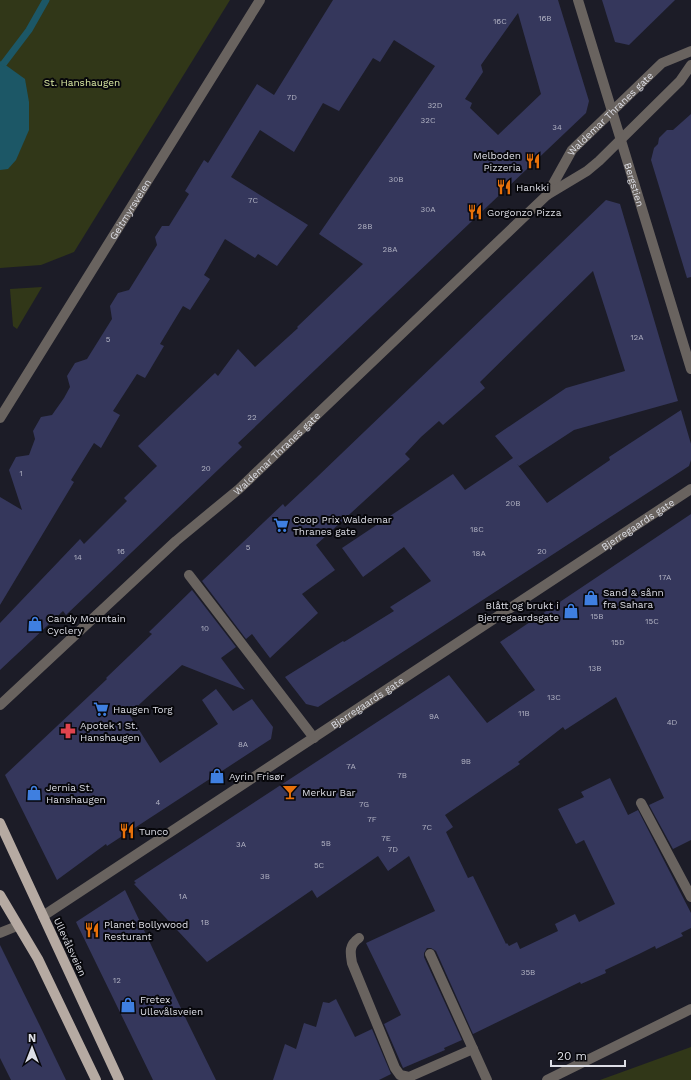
<svg xmlns="http://www.w3.org/2000/svg" width="691" height="1080" viewBox="0 0 691 1080" font-family="'Work Sans',sans-serif">
<rect width="100%" height="100%" fill="#1c1c27"/>
<g fill="#313718">
<path d="M0 0H230L74 252 41 265 0 268Z"/>
<path d="M42 287 17 329 13 326 10 289Z"/>
<path d="M691 1047V1080H600Z"/>
</g>
<path fill="#1c5766" d="M0 61 25 79 29 102V130L16 160 8 169 0 170Z"/>
<g fill="none" stroke-linecap="round" stroke-linejoin="round">
<path stroke="#1c5766" stroke-width="7" d="M4 63 29 30 46 0"/>
</g>
<g fill="#35375c" fill-rule="evenodd">
<path d="M333 0H558L589 101 586 113 238 443 242 447 66 615 63 611 0 670V623L80 539 84 544 127 501 124 498 157 466 138 446 215 373 218 376 238 349 255 367 298 328 297 327 363 264 319 234 435 66 394 40 380 62 373 58 339 111 323 103 294 152 260 130 231 177 308 225 277 266 258 254 255 258 225 239 204 275 210 279 190 310 183 306 160 344 164 346 145 378 137 374 113 411 120 415 101 448 94 443 71 480 74 482 0 605V497L22 510 9 470 16 457 29 455 35 439 33 431 41 417 52 415 64 398 70 387 67 376 75 363 87 359 112 319 110 306 118 293 129 290 157 245 155 237 162 226H169L189 194 185 191 204 160 208 163 257 84 274 95ZM518 13 541 94 498 135 470 108 472 103 465 99 483 72 481 65Z"/>
<path d="M602 0H675L629 45 615 42Z"/>
<path d="M691 114V277L687 278 651 160 654 148 658 144 659 138 667 130H673Z"/>
<path d="M606 200 620 204 678 401 574 430 519 466 517 464 547 503 610 460 609 457 681 410 691 444V460L689 466 318 707 306 704 285 677 343 641 344 642 394 611 390 607 431 581 404 547 363 577 342 548 453 474 465 490 513 458 495 436 566 388 625 371 593 271 480 382 485 388 443 425 439 421 421 437 405 454 410 459 316 545 335 570 302 594 318 613 270 658 252 634 246 639 202 581 283 504 285 507 316 478Z"/>
<path d="M691 514V840L673 849 649 805 664 798 616 697 565 730 563 727 518 762 520 764 445 815 453 827 446 832 468 878 473 876 506 944 507 943 509 946 517 942 520 949 558 931 555 924 575 914 579 922 615 904 584 840 576 844 558 809 584 797 581 792 610 778 628 815 638 810 691 913V928L681 933 683 936 656 949 655 946 639 954 605 970 606 973 581 984 580 982 473 1034 436 951 431 948H427L424 953V957L462 1040 444 1048 445 1050 403 1068 384 1024 401 1015 366 943 435 911 409 856 388 871 378 856 317 898 312 890 207 962 134 884 136 883 134 881 449 675 487 723 535 690 500 642Z"/>
<path d="M192 590 236 647 221 658 245 690 182 665 129 714 160 763 218 724 202 700 216 689 233 711 252 699 273 727 271 739 107 846 106 844 57 880 5 775 107 679 106 678 152 634 149 632Z"/>
<path d="M125 890 187 1021 216 1080H153L76 922Z"/>
<path d="M0 945 40 1026 66 1080H11L0 1058Z"/>
<path d="M336 999 355 1037 372 1029 391 1074 379 1080H273L285 1044 296 1049 304 1023 316 1027 323 1002 329 1003Z"/>
</g>
<g fill="none" stroke-linecap="round" stroke-linejoin="round">
<g stroke="#69635f" stroke-width="10">
<path id="s1" d="M578 0 691 369"/>
<path id="s2" d="M547 195 572 150 662 63 691 51"/>
<path id="s3" d="M0 418 260 0"/>
<path d="M189 575 314 738"/>
<path id="s4" d="M0 705 176 541 239 489 547 195 587 171 599 161 680 81 691 65"/>
<path d="M641 803 691 897"/>
<path id="s5" d="M43 916 691 489"/>
<path d="M0 933 17 926"/>
<path d="M359 938C349 945 350 952 352 963L395 1068 400 1075 409 1077 473 1049"/>
<path d="M430 954 487 1080"/>
<path d="M547 1080 691 1009"/>
</g>
<g stroke="#b6aaa2" stroke-width="10">
<path d="M0 823 119 1080"/>
<path d="M0 895 38 959 96 1080"/>
</g>
</g>
<defs>
<g id="restaurant-bare" transform="scale(1.2)"><path d="M-5-6h1v4h1v-4h1v4h1v-4h1v5L-1.5 .5V6h-2V.5L-5-1ZM5-6V6H3V1.5H1.5Q1.5-4 5-6Z" fill="#e8710a" stroke="#07070b" stroke-width="2.5" paint-order="stroke"/></g>
<g id="supermarket-bare" transform="scale(1.2)"><path d="M-6-5.5h2.5l.6 2H6L4.5 2H-2.5L-4.4-4H-6ZM-1.5 3.2a1.3 1.3 0 1 0 .1 0ZM3 3.2a1.3 1.3 0 1 0 .1 0Z" fill="#3f7fe0" stroke="#07070b" stroke-width="2.5" paint-order="stroke"/></g>
<g id="shop-bare" transform="scale(1.2)"><path d="M-5-2.5h2.3a2.7 3.5 0 0 1 5.4 0H5L5.5 6h-11ZM-1.5-2.5h3a1.5 2.3 0 0 0-3 0Z" fill="#3f7fe0" stroke="#07070b" stroke-width="2.5" paint-order="stroke"/></g>
<g id="pharmacy-bare" transform="scale(1.2)"><path d="M-2-6h4v4h4v4h-4v4h-4v-4h-4v-4h4Z" fill="#e0444e" stroke="#07070b" stroke-width="2.5" paint-order="stroke"/></g>
<g id="bar-bare" transform="scale(1.2)"><path d="M-6-5H6L.8 .8V4.5H3.5V6h-7V4.5H-.8V.8Z" fill="#e8710a" stroke="#07070b" stroke-width="2.5" paint-order="stroke"/></g>
</defs>
<g fill-rule="evenodd">
<use href="#restaurant-bare" x="533" y="161"/>
<use href="#restaurant-bare" x="504" y="187"/>
<use href="#restaurant-bare" x="475" y="212"/>
<use href="#supermarket-bare" x="281" y="525"/>
<use href="#shop-bare" x="591" y="598"/>
<use href="#shop-bare" x="571" y="611"/>
<use href="#shop-bare" x="35" y="624"/>
<use href="#supermarket-bare" x="101" y="709"/>
<use href="#pharmacy-bare" x="68" y="731"/>
<use href="#shop-bare" x="217" y="776"/>
<use href="#bar-bare" x="290" y="792"/>
<use href="#shop-bare" x="34" y="793"/>
<use href="#restaurant-bare" x="127" y="831"/>
<use href="#restaurant-bare" x="92" y="930"/>
<use href="#shop-bare" x="128" y="1005"/>
</g>
<g text-anchor="middle" dominant-baseline="central" stroke-width="4" stroke-linejoin="round" paint-order="stroke">
<g font-size="8" fill="#b3b4c4">
<text x="545" y="18">16B</text>
<text x="500" y="21">16C</text>
<text x="292" y="97">7D</text>
<text x="435" y="105">32D</text>
<text x="428" y="120">32C</text>
<text x="557" y="127">34</text>
<text x="396" y="179">30B</text>
<text x="253" y="200">7C</text>
<text x="428" y="209">30A</text>
<text x="365" y="226">28B</text>
<text x="390" y="249">28A</text>
<text x="637" y="337">12A</text>
<text x="108" y="339">5</text>
<text x="252" y="417">22</text>
<text x="206" y="468">20</text>
<text x="21" y="473">1</text>
<text x="513" y="503">20B</text>
<text x="477" y="529">18C</text>
<text x="248" y="547">5</text>
<text x="121" y="551">16</text>
<text x="542" y="551">20</text>
<text x="479" y="553">18A</text>
<text x="78" y="557">14</text>
<text x="665" y="577">17A</text>
<text x="597" y="616">15B</text>
<text x="652" y="621">15C</text>
<text x="205" y="628">10</text>
<text x="618" y="642">15D</text>
<text x="595" y="668">13B</text>
<text x="554" y="697">13C</text>
<text x="524" y="713">11B</text>
<text x="434" y="716">9A</text>
<text x="672" y="722">4D</text>
<text x="243" y="744">8A</text>
<text x="466" y="761">9B</text>
<text x="351" y="766">7A</text>
<text x="402" y="775">7B</text>
<text x="158" y="802">4</text>
<text x="364" y="804">7G</text>
<text x="372" y="819">7F</text>
<text x="427" y="827">7C</text>
<text x="386" y="838">7E</text>
<text x="326" y="843">5B</text>
<text x="241" y="844">3A</text>
<text x="393" y="849">7D</text>
<text x="319" y="865">5C</text>
<text x="265" y="876">3B</text>
<text x="183" y="896">1A</text>
<text x="205" y="922">1B</text>
<text x="528" y="972">35B</text>
<text x="117" y="980">12</text>
</g>
<g font-size="10" fill="#ddeca5" stroke="#07070b">
<text x="82" y="82">St. Hanshaugen</text>
</g>
<g font-size="10" fill="#dddee6" stroke="#07070b">
<text stroke="none"><textPath href="#s2" startOffset="104">Waldemar Thranes gate</textPath></text>
<text stroke="none"><textPath href="#s1" startOffset="193">Bergstien</textPath></text>
<text stroke="none"><textPath href="#s3" startOffset="246">Geitmyrsveien</textPath></text>
<text stroke="none"><textPath href="#s4" startOffset="374">Waldemar Thranes gate</textPath></text>
<text stroke="none"><textPath href="#s5" startOffset="712">Bjerregaards gate</textPath></text>
<text stroke="none"><textPath href="#s5" startOffset="388">Bjerregaards gate</textPath></text>
<text transform="translate(70 947) rotate(65)">Ullevålsveien</text>
</g>
<g font-size="10" fill="#dddee6" stroke="#07070b" text-anchor="start">
<text x="521" y="155" text-anchor="end">Melboden<tspan x="521" dy="12">Pizzeria</tspan></text>
<text x="516" y="187">Hankki</text>
<text x="487" y="212">Gorgonzo Pizza</text>
<text x="293" y="519">Coop Prix Waldemar<tspan x="293" dy="12">Thranes gate</tspan></text>
<text x="603" y="592">Sand &amp; sånn<tspan x="603" dy="12">fra Sahara</tspan></text>
<text x="559" y="605" text-anchor="end">Blått og brukt i<tspan x="559" dy="12">Bjerregaardsgate</tspan></text>
<text x="47" y="618">Candy Mountain<tspan x="47" dy="12">Cyclery</tspan></text>
<text x="113" y="709">Haugen Torg</text>
<text x="80" y="725">Apotek 1 St.<tspan x="80" dy="12">Hanshaugen</tspan></text>
<text x="229" y="776">Ayrin Frisør</text>
<text x="46" y="787">Jernia St.<tspan x="46" dy="12">Hanshaugen</tspan></text>
<text x="302" y="792">Merkur Bar</text>
<text x="139" y="831">Tunco</text>
<text x="104" y="924">Planet Bollywood<tspan x="104" dy="12">Resturant</tspan></text>
<text x="140" y="999">Fretex<tspan x="140" dy="12">Ullevålsveien</tspan></text>
</g>
</g>
<g transform="translate(32 1048)" stroke="#07070b" stroke-width="3" paint-order="stroke">
<path d="M0-3L7 15L0 10L-7 15Z" fill="#dddee6"/>
<text y="-6" font-size="11" font-weight="bold" text-anchor="middle" fill="#dddee6">N</text>
</g>
<path d="M551 1060v6h74v-6" fill="none" stroke="#dddee6" stroke-width="2"/>
<text x="557" y="1060" font-size="12" fill="#dddee6" stroke="#07070b" stroke-width="3" paint-order="stroke">20 m</text>
</svg>
